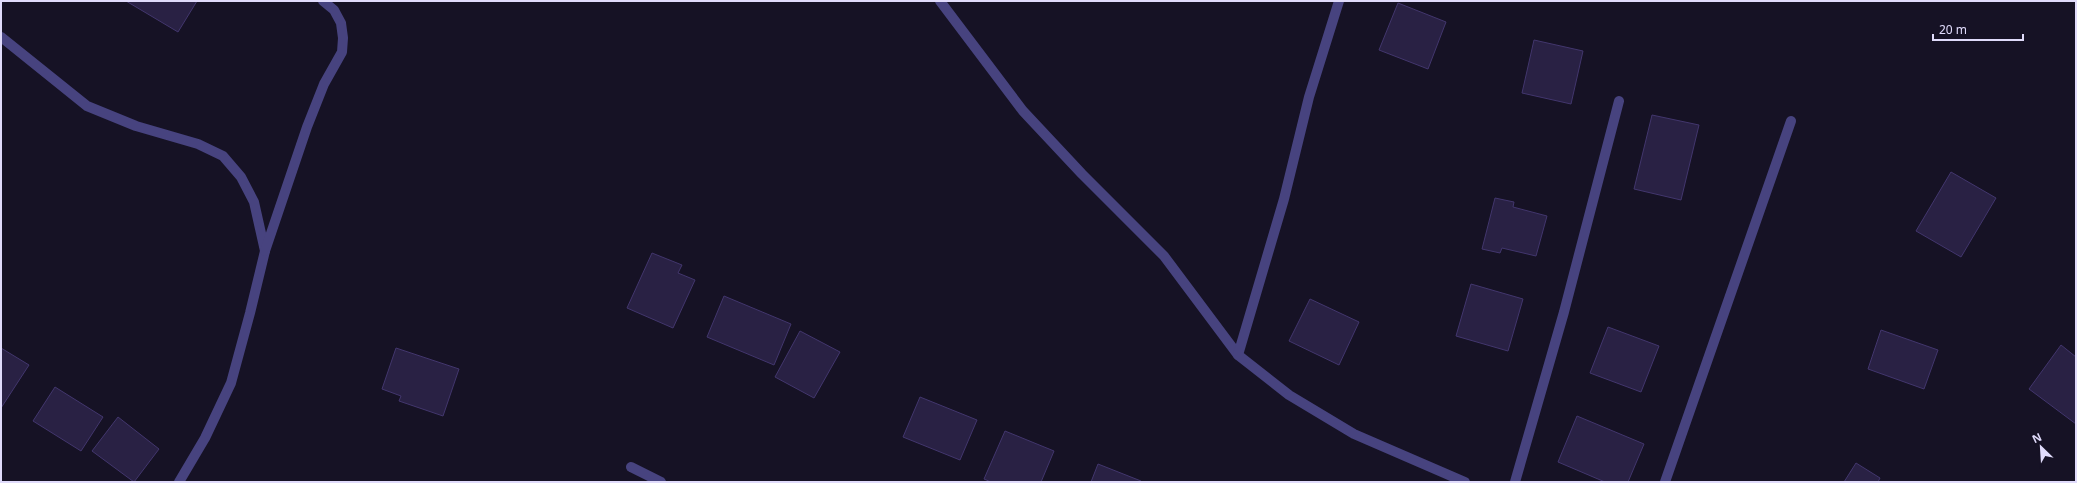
<svg xmlns="http://www.w3.org/2000/svg" width="2077" height="483" viewBox="0 0 2077 483" font-family="'Noto Sans',sans-serif">
<rect width="100%" height="100%" fill="#161225"/>
<g fill="#292144" stroke="#42366d">
<path d="M126 1H197L178 32Z"/>
<path d="M1398 3 1446 22 1428 69 1379 50Z"/>
<path d="M1534 40 1583 51 1571 104 1522 93Z"/>
<path d="M1652 115 1699 125 1681 200 1634 189Z"/>
<path d="M1951 172 1996 198 1961 257 1916 231Z"/>
<path d="M1495 198 1514 202 1513 207 1547 216 1536 256 1502 248 1500 253 1482 249Z"/>
<path d="M652 253 682 265 678 273 695 280 673 328 627 308Z"/>
<path d="M1471 284 1523 299 1508 351 1456 336Z"/>
<path d="M724 296 791 324 774 365 707 337Z"/>
<path d="M1310 299 1359 322 1339 365 1289 341Z"/>
<path d="M1608 327 1659 346 1641 392 1590 373Z"/>
<path d="M1881 330 1938 350 1924 389 1868 369Z"/>
<path d="M800 331 840 352 814 398 775 377Z"/>
<path d="M2061 345 2076 357V424L2029 389Z"/>
<path d="M1 348 29 365 1 408Z"/>
<path d="M396 348 459 369 443 416 399 401 401 396 382 389Z"/>
<path d="M55 387 103 417 81 451 33 421Z"/>
<path d="M920 397 977 420 960 460 903 437Z"/>
<path d="M1577 416 1644 444 1628 482H1605L1558 462Z"/>
<path d="M118 417 159 449 134 482 92 451Z"/>
<path d="M1005 431 1054 451 1041 482H991L984 479Z"/>
<path d="M1856 463 1880 478 1878 482H1844Z"/>
<path d="M1098 464 1141 481 1140 482H1091Z"/>
</g>
<g fill="none" stroke-linecap="round" stroke-linejoin="round">
<g stroke="#47437f" stroke-width="10">
<path d="M940 1 1023 111 1082 174 1164 256 1238 355"/>
<path d="M1515 482 1564 312 1619 101"/>
</g>
<g stroke="#47437f" stroke-width="10">
<path d="M1339 1 1309 97 1284 199 1238 355 1289 395 1354 434 1465 482"/>
<path d="M1 37 87 106 136 126 198 144 223 156 241 177 254 202 265 251 250 313 231 383 205 438 179 482"/>
<path d="M265 251 307 127 324 84 342 52 343 38 341 23 334 10 323 1"/>
<path d="M631 467 661 482"/>
<path d="M1665 482 1791 121"/>
</g>
</g>
<rect width="2077" height="483" fill="none" stroke="#e0dbfb" stroke-width="4"/>
<g transform="translate(2041 447) rotate(335)" stroke="#161225" stroke-width="3" paint-order="stroke">
<path d="M0-3L7 15L0 10L-7 15Z" fill="#e0dbfb"/>
<text y="-6" font-size="11" font-weight="bold" text-anchor="middle" fill="#e0dbfb">N</text>
</g>
<path d="M1933 34v6h90v-6" fill="none" stroke="#e0dbfb" stroke-width="2"/>
<text x="1939" y="34" font-size="12" fill="#e0dbfb" stroke="#161225" stroke-width="3" paint-order="stroke">20 m</text>
</svg>
